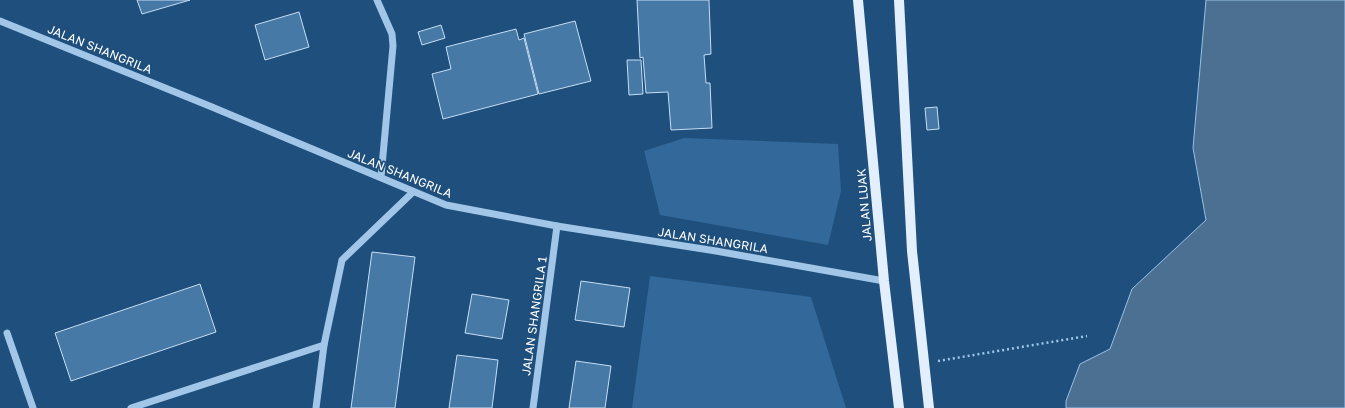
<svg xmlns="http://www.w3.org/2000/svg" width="1345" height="408" viewBox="0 0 1345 408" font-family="'Golos Text',sans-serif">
<rect width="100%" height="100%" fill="#1f4f7c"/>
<g fill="#32689a">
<path d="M684 138 838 144 841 191 828 245 660 215 644 151Z"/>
<path d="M650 276 811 297 846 408H632Z"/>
</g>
<path fill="#4c7091" stroke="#95c2e8" d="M1206 0H1345V408H1066V401L1080 364 1110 349 1132 289 1206 220 1193 148Z"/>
<g fill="#4779a6" stroke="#c5def5">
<path d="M137 0H190L142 14Z"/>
<path d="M637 0H709L711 54 704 55 706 83H710L712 128 671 130 668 92 646 93 643 57 640 58Z"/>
<path d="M299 12 309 47 265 60 255 25Z"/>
<path d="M575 21 591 81 539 94 524 34Z"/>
<path d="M441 25 445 38 422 45 418 32Z"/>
<path d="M516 29 519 40 524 38 538 94 443 119 432 74 451 69 446 47Z"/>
<path d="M627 60H641L643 94 629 95Z"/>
<path d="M937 107 939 129 927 130 925 108Z"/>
<path d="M372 252 415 257 395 408H351Z"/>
<path d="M581 281 630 288 624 327 575 320Z"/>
<path d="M200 284 216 332 71 381 55 333Z"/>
<path d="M472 294 509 300 502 339 465 333Z"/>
<path d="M457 355 498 360 492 408H449Z"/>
<path d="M576 361 611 366 605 408H569Z"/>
</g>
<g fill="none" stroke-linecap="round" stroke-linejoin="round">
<path stroke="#a1c6e7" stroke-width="2.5" stroke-dasharray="2 3" stroke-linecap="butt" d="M938 361 1087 336"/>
<g stroke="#a1c6e7" stroke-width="7">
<path d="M377 0 392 34 393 46 381 177"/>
<path d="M0 21 212 107 446 205 557 226 716 251 884 281"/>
<path d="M7 333 33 408"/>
<path d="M131 408 324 345 342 260 413 192"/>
<path d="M316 408 324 345"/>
<path d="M533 408 557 226"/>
</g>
<g stroke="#e3effd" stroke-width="10">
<path d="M858 0 884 281 899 408"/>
<path d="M899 0 912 251 929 408"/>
</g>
</g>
<g text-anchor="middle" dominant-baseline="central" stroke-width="3.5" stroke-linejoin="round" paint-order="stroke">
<g font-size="12" fill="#fff" stroke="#1f4f7c">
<text transform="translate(100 49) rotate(22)">JALAN SHANGRILA</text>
<text transform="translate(400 173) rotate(22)">JALAN SHANGRILA</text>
<text transform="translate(864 205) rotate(-95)">JALAN LUAK</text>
<text transform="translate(713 240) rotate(9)">JALAN SHANGRILA</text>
<text transform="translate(534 316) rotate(-82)">JALAN SHANGRILA 1</text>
</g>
</g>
</svg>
